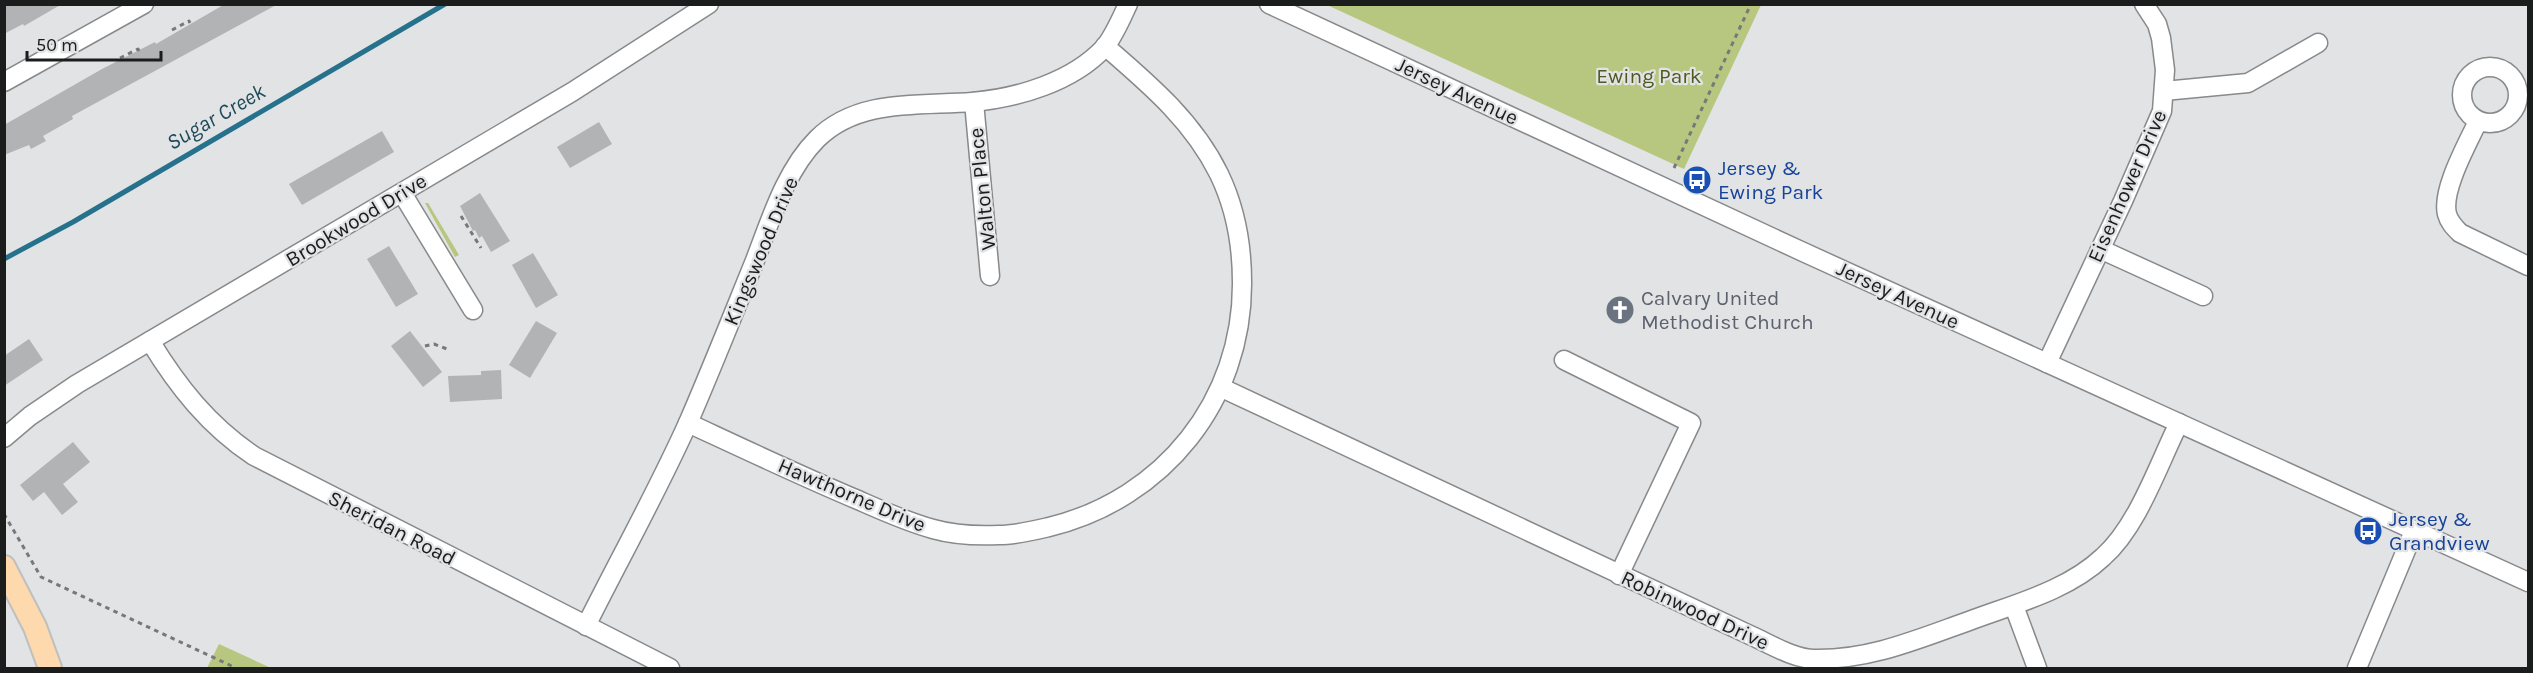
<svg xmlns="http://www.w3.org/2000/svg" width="2533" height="673" viewBox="0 0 2533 673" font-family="Karla,sans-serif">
<rect width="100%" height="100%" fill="#e2e3e5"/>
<g fill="#b7c780">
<path d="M1327 5H1761L1684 169Z"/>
<path d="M425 203H428L459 255 455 257Z"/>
<path d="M219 644 271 668H207Z"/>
</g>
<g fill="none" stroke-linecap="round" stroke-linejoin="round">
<path stroke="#26718b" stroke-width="5" d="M4 259 73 222 445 4"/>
</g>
<g fill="#b1b3b5">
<path d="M4 4H62L24 26 23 24 4 34Z"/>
<path d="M225 4H278L72 116 73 119 43 136 46 141 31 149 29 145 4 155V125L102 69 155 42 156 44Z"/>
<path d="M599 122 612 144 570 168 557 147Z"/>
<path d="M382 131 394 152 302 205 289 184Z"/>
<path d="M480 193 510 241 491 252 482 236 479 238 475 230 473 231 460 206Z"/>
<path d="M389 246 418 294 396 307 367 259Z"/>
<path d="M533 253 558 295 536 308 512 265Z"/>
<path d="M536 321 557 333 530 378 509 365Z"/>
<path d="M410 331 442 372 423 387 391 346Z"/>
<path d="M29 339 43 360 4 386V356Z"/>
<path d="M501 370 502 399 450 402 448 376 481 375V371Z"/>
<path d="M73 442 90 462 63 484 78 502 62 515 44 492 33 501 20 485Z"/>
</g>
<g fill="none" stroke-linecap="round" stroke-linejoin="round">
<g stroke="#87898b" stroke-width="21">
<g id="minor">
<path d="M1269 4 1801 251 2528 582"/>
<circle cx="2490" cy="95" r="28"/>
<path d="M4 82 144 4"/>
<path d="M2164 91 2248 83 2318 43"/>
<path d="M974 102 990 276"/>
<path d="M2478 121C2468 143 2441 190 2447 214 2449 222 2454 227 2460 233L2528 266"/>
<path d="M402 193 473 310"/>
<path d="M2100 249 2203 296"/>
<path d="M150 341C178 387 209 426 254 456L670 668"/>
<path d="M1564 360 1691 423 1619 575"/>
<path d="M2047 363 2123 201 2162 111 2165 70 2161 38 2157 24 2144 4"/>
<path d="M1222 388 1752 636C1770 644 1794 659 1815 659 1870 660 1918 639 1969 621 2014 604 2067 591 2103 557 2138 526 2158 465 2179 423"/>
<path d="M688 423C744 449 801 476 858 500 883 511 907 522 933 529 954 535 977 536 999 535 1016 535 1032 531 1049 527 1164 499 1243 400 1242 282 1242 245 1235 207 1219 174 1193 121 1149 84 1105 46"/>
<path d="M4 438 30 416 77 384 572 92 709 4"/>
<path d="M2014 606 2037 668"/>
<path d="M586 626C620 558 657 492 688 423 711 370 732 317 754 263 770 222 785 171 817 139 858 98 920 106 972 102 1018 98 1072 82 1104 48 1114 36 1121 19 1128 4"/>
<path d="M2357 668 2414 531"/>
</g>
</g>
<g stroke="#bfbfbf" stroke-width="26">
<path id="major" d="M4 567 35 627 50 668"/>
</g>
<g stroke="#777879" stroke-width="3" stroke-dasharray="4.5 4.5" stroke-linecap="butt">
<path d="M172 30 189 21 190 23"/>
<path d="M120 58 138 49 139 51"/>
<path d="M1674 168 1751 4"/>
<path d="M461 216 481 248"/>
<path d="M425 346 434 344 447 349"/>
<path d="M4 514 41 577 236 668"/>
</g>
<use href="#minor" stroke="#fff" stroke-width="18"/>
<use href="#major" stroke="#fed9ad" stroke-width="22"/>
</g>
<defs>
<g id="bus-disc" transform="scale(1.5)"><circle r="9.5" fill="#1a4fb4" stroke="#e2e3e5"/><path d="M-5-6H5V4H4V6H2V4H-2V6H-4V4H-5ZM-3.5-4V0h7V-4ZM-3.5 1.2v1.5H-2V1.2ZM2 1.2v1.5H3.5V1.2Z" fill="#fff"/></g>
<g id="church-disc" transform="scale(1.5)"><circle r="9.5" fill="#6b7280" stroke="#e2e3e5"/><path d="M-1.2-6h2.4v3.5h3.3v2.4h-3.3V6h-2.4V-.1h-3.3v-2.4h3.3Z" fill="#fff"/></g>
</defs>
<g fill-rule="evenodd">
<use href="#bus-disc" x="1697" y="180"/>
<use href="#church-disc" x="1620" y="310"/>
<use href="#bus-disc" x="2368" y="531"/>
</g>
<g text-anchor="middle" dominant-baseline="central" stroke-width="4.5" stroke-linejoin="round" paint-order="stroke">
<g font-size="21" fill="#4f5a20" stroke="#e2e3e5">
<text x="1649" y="76">Ewing Park</text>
</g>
<g font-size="21" fill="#1b1c1c" stroke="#e2e3e5">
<text transform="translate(1457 91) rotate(25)">Jersey Avenue</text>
<text transform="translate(2127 186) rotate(-66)">Eisenhower Drive</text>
<text transform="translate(982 189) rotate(-96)">Walton Place</text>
<text transform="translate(356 220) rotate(-31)">Brookwood Drive</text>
<text transform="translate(761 251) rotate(-67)">Kingswood Drive</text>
<text transform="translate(1898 295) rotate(25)">Jersey Avenue</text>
<text transform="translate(852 495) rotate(23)">Hawthorne Drive</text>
<text transform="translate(392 528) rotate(27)">Sheridan Road</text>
<text transform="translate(1695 610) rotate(25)">Robinwood Drive</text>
</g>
<g font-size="21" fill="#164399" stroke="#e2e3e5" text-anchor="start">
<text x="1718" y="168">Jersey &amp;<tspan x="1718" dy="24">Ewing Park</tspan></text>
<text x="2389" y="519">Jersey &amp;<tspan x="2389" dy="24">Grandview</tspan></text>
</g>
<g font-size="21" fill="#5b616d" stroke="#e2e3e5" text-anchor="start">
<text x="1641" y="298">Calvary United<tspan x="1641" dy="24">Methodist Church</tspan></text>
</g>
<g font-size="22" font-style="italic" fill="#1e4a5a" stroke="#e2e3e5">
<text transform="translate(216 117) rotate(-30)">Sugar Creek</text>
</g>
</g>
<rect width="2533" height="673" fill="none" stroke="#1b1c1c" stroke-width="12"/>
<path d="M27 51v9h134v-9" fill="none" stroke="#1b1c1c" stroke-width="3"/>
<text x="36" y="51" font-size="18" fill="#1b1c1c" stroke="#e2e3e5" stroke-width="4.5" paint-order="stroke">50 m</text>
</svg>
